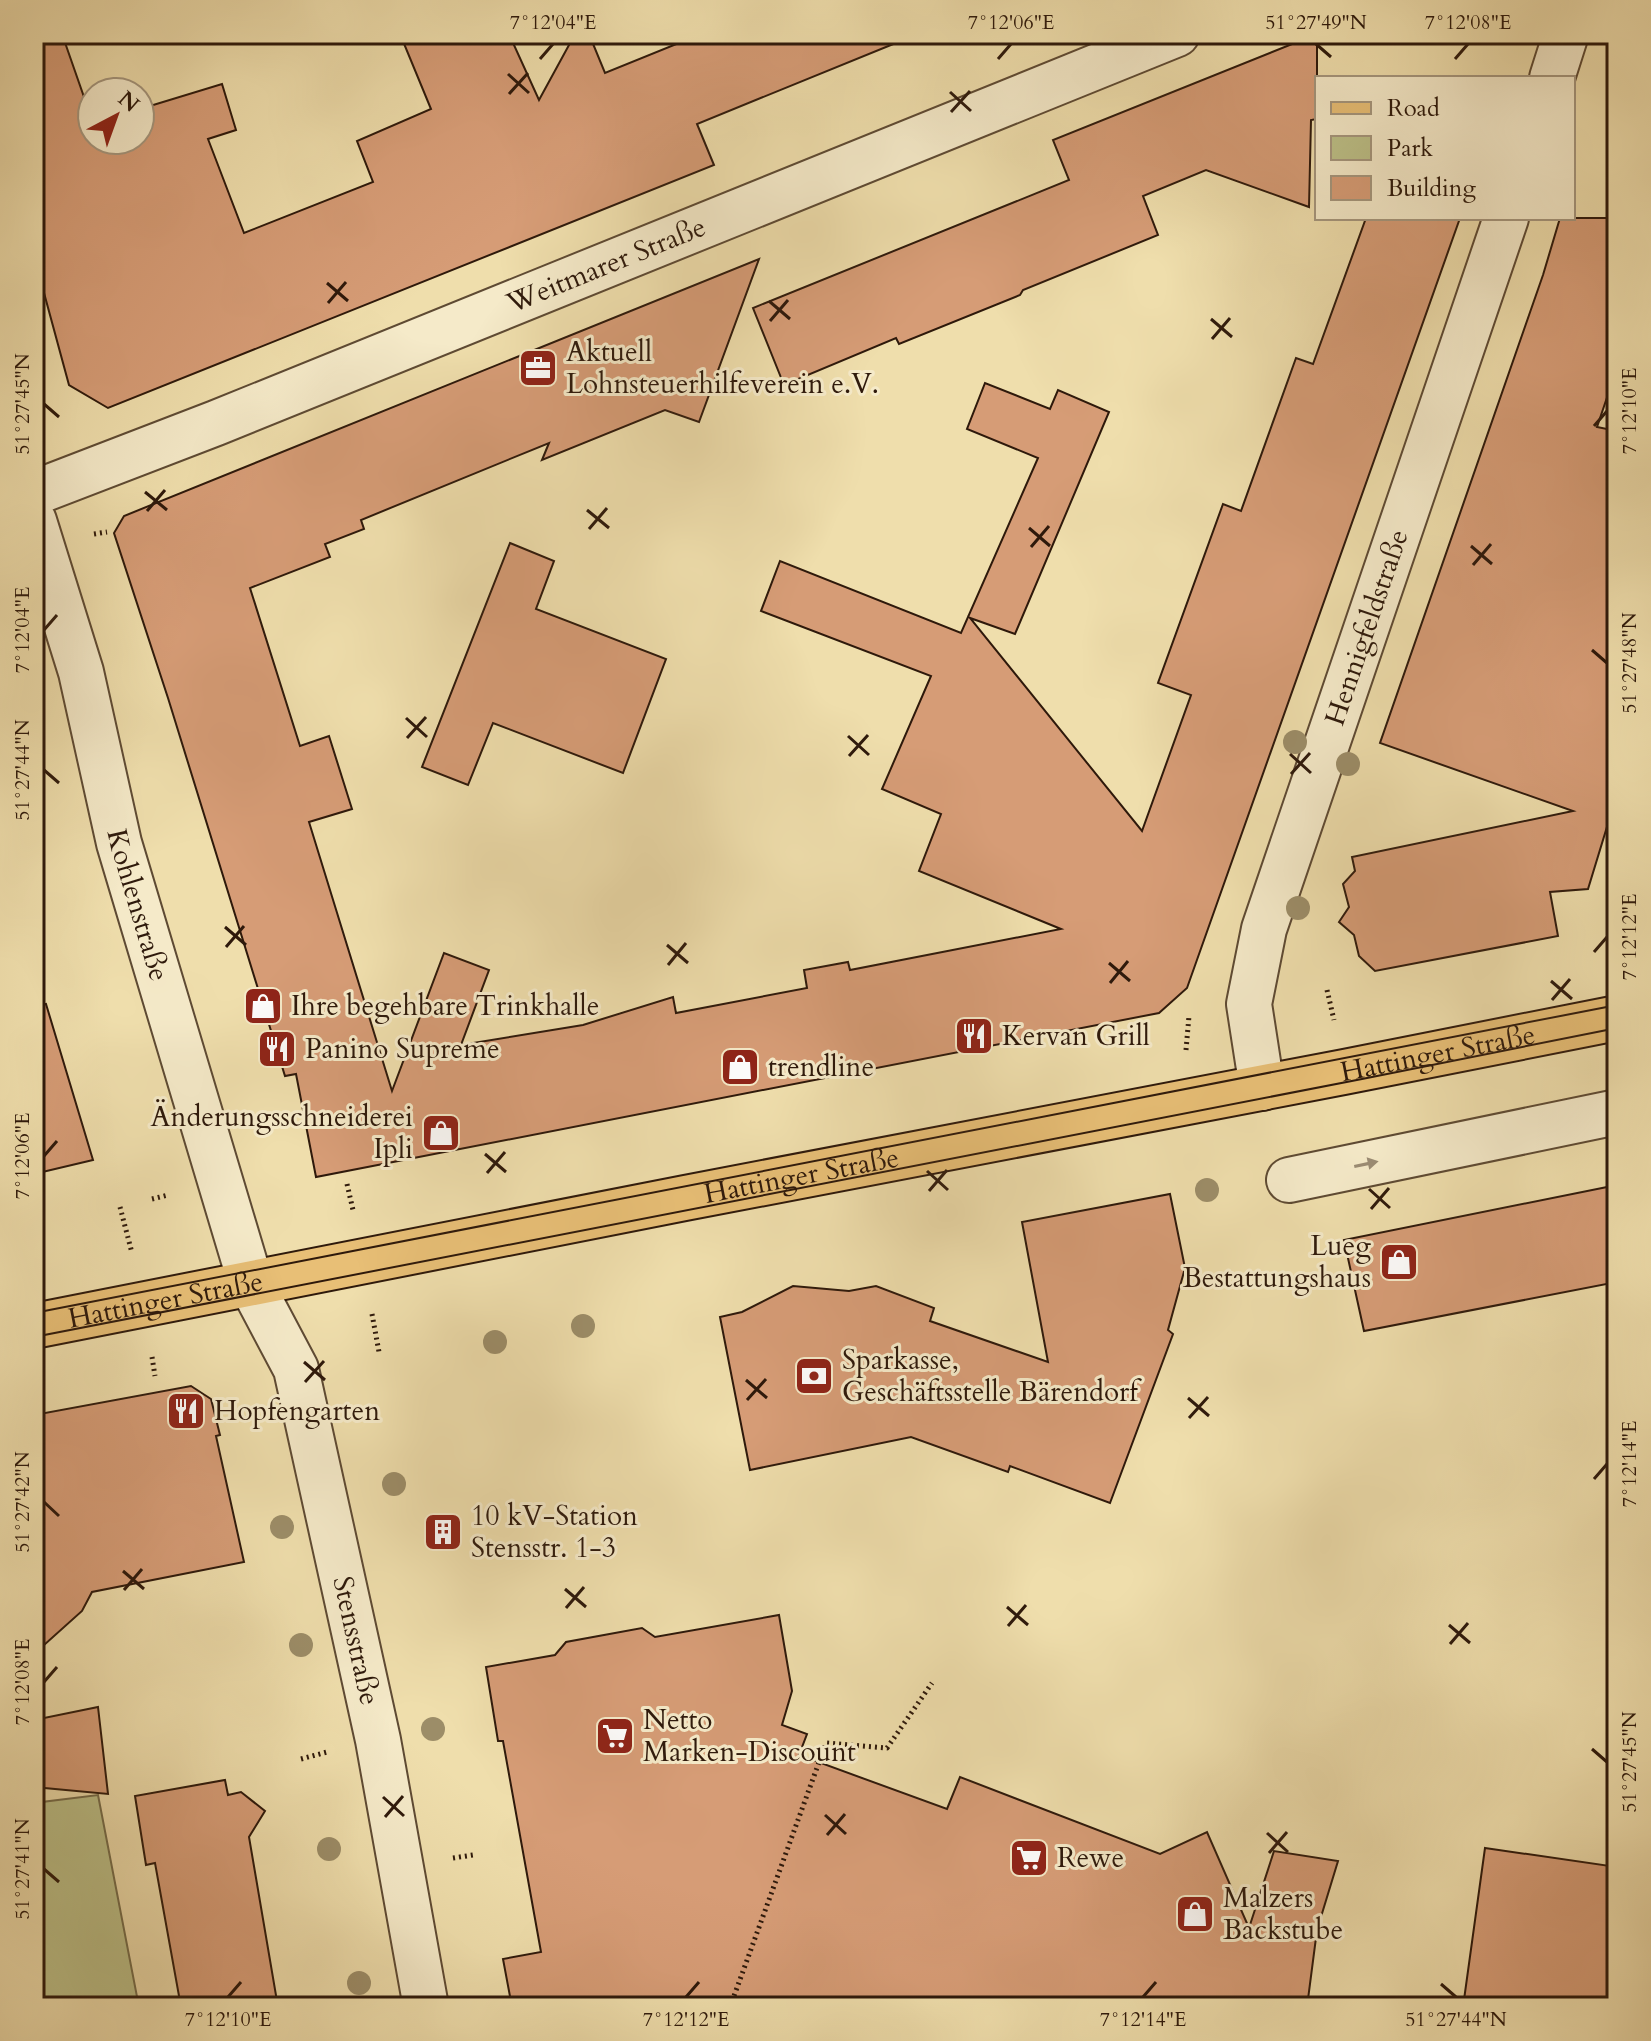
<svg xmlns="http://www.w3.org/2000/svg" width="1651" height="2041" viewBox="0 0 1651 2041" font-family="Cardo,serif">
<rect width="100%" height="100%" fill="#efdeac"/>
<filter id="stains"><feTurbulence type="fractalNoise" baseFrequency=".0025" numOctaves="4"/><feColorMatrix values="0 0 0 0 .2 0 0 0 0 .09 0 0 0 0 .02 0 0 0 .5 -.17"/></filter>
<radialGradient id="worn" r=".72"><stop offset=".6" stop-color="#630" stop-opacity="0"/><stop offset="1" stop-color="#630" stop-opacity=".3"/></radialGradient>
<path fill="#bcc088" stroke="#756c4a" stroke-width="2" d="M98 1795 139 2007H34V1803Z"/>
<g fill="#d69c76" stroke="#2e190b" stroke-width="2">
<path d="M34 34H62L92 120V140H140V109L222 84 236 130 208 139 244 233 373 182 357 141 431 109 400 34H509L539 100 575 34H589L605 73 701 34H913V36L697 124 714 165 108 408 69 385 34 256Z"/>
<path d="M1317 34V119L1311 120 1309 207 1206 170 1143 196 1158 235 1023 290 1020 295 899 344 896 338 784 385 753 308 1069 180 1053 140Z"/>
<path d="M1366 218H1460L1187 988 1159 1013 316 1177 296 1074 285 1076 168 698 114 533 124 516 759 259 699 422 665 410 542 460 549 443 361 520 364 529 325 544 330 557 250 588 300 746 329 736 352 809 309 822 392 1091 444 953 489 970 461 1045 583 1025 673 997 676 1013 807 988 804 970 848 962 850 970 1061 929 919 871 941 814 882 789 931 676 761 611 780 561 961 633 1038 458 967 429 985 383 1050 409 1058 390 1109 412 1015 634 970 618 1142 831 1191 695 1158 683 1223 504 1241 511 1296 358 1313 364Z"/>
<path d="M1560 218H1617V368L1597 427 1617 431V794L1588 889 1550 892 1558 936 1375 971 1359 956 1354 935 1339 922 1349 907 1343 884 1355 871 1352 857 1573 811 1380 743 1543 275Z"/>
<path d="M510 543 554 561 536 609 666 659 623 773 493 723 468 785 422 767Z"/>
<path d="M46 1004 93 1160 34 1174V1006Z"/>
<path d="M1617 1185V1282L1364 1331 1344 1240Z"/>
<path d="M1170 1194 1185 1268 1168 1330 1173 1334 1110 1503 1010 1466 1008 1472 911 1437 750 1470 720 1317 742 1312 793 1286 849 1291 876 1286 934 1308 930 1321 1048 1362 1022 1222Z"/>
<path d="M191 1386 211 1399 220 1435 216 1436 244 1562 92 1592 82 1611 34 1654V1415Z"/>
<path d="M779 1615 792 1691 782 1725 807 1734 799 1755 947 1809 960 1777 1160 1854 1207 1832 1249 1928 1274 1851 1338 1861 1317 1930 1307 2007H512L503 1959 541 1952 503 1741H498L486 1667 555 1655 566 1642 642 1628 655 1637Z"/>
<path d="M98 1707 108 1794 34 1787V1720Z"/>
<path d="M225 1780 228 1795 241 1792 265 1811 249 1837 278 2007H181L155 1863 146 1865 135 1796Z"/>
<path d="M1485 1848 1617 1867V2007H1463Z"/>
</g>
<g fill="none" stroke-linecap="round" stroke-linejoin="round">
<g stroke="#5e4a33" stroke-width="48">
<g id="minor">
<path d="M1552 78 1566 34"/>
<path id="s1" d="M34 493 216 423 1177 34"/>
<path id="s2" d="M34 521 81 672 119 843 251 1284 296 1369 378 1740 426 2007"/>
<path id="s3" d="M1262 1088 1249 1004 1264 929 1506 218"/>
<path d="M1289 1180 1617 1112"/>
</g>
</g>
<g stroke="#2e190b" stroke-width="48">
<g id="major">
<path id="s4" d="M34 1326 685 1198 1344 1072 1617 1018"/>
</g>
</g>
<g stroke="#2e190b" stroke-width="5" stroke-dasharray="2 4" stroke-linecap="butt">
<path d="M94 534 107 532"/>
<path d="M1327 990 1334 1020"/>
<path d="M1186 1050 1189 1016"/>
<path d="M347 1184 353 1210"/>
<path d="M152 1199 168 1195"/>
<path d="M120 1207 132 1253"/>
<path d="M372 1314 379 1352"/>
<path d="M152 1357 155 1376"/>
<path d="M301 1759 327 1752"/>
<path d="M453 1858 473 1855"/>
<path d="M730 2007 826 1743 887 1748 932 1683"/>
</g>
<use href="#minor" stroke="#f5eac9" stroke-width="44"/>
<use href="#major" stroke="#e8bf76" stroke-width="44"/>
<g stroke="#2e190b" stroke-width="2">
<path d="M34 1313 1617 1005"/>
<path d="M34 1337 1362 1079 1617 1028"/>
</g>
</g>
<g fill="#9c8d68">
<circle cx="1295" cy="742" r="12"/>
<circle cx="1348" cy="764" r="12"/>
<circle cx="1298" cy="908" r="12"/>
<circle cx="1207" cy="1190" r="12"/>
<circle cx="583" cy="1326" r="12"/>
<circle cx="495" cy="1342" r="12"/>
<circle cx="394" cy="1484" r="12"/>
<circle cx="282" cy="1527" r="12"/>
<circle cx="301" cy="1645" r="12"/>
<circle cx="433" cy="1729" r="12"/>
<circle cx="329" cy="1849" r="12"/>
<circle cx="359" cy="1983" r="12"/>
</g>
<defs><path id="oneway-solid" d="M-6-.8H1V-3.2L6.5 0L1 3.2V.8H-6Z" transform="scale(2)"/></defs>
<use fill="#9b8c74" href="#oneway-solid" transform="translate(1366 1164) rotate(-12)"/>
<path fill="none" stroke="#2e190b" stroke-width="3" d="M1316 44 1331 57M540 59 553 44M998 59 1011 44M1455 59 1468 44M508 74 529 93M950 92 971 111M509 94 528 73M951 112 970 91M327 283 348 301M769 301 790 319M328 303 346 282M1211 319 1232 337M770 321 788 300M1212 339 1230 318M44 404 59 417M1594 426 1607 411M145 492 167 510M587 510 609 528M147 511 165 490M1029 528 1050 546M589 529 607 508M1471 546 1492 564M1031 547 1049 526M1473 565 1491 544M44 630 57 615M1592 650 1607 663M406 718 427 737M848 736 869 755M407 738 426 717M1290 754 1311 773M849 756 868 735M44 770 59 783M1291 774 1310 753M225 927 246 945M667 945 688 963M226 947 244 926M1594 952 1607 937M1109 963 1130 981M668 965 686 943M1551 981 1572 999M1110 983 1128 961M1552 1000 1570 979M485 1154 506 1172M44 1156 57 1141M927 1171 948 1190M487 1173 505 1152M1369 1189 1390 1208M929 1191 947 1170M1371 1209 1389 1188M304 1362 325 1380M746 1380 767 1398M305 1382 324 1361M1188 1398 1209 1416M747 1400 766 1379M1189 1418 1208 1397M1594 1479 1607 1464M44 1502 59 1516M123 1571 144 1589M565 1589 586 1607M124 1590 142 1569M1007 1607 1028 1625M566 1608 584 1587M1449 1625 1470 1643M1008 1626 1026 1605M1450 1644 1468 1623M44 1682 57 1667M1592 1749 1607 1762M383 1797 404 1816M825 1815 846 1834M385 1817 403 1796M1267 1833 1288 1852M827 1835 845 1814M1269 1853 1287 1832M44 1869 59 1882M1441 1984 1456 1997M228 1997 241 1982M686 1997 699 1982M1143 1997 1156 1982"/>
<defs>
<g id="office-square" transform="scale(2)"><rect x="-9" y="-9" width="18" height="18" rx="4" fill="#8f2418" stroke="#f5eac9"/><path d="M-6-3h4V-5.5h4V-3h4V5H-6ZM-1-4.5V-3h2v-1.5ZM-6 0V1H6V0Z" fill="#fff"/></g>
<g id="shop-square" transform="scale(2)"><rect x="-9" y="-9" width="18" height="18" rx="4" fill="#8f2418" stroke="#f5eac9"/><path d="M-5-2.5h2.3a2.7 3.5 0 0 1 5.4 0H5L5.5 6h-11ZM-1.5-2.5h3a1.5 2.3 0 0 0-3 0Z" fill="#fff"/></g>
<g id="restaurant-square" transform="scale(2)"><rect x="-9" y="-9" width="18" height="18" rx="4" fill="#8f2418" stroke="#f5eac9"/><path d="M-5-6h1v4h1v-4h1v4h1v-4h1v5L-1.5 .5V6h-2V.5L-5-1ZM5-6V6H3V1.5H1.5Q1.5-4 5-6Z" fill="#fff"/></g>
<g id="bank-square" transform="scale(2)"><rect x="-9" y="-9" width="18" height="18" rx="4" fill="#8f2418" stroke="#f5eac9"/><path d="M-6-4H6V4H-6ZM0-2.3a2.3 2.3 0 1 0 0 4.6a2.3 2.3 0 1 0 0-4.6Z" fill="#fff"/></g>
<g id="building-square" transform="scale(2)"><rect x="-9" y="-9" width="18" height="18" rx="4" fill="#8f2418" stroke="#f5eac9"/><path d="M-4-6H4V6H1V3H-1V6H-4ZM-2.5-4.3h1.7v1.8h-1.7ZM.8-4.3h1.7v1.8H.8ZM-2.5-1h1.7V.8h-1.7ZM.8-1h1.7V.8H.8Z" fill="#fff"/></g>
<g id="supermarket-square" transform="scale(2)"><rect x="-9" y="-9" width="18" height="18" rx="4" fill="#8f2418" stroke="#f5eac9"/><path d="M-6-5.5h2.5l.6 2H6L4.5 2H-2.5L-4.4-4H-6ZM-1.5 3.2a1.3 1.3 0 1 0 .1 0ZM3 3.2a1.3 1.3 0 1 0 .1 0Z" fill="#fff"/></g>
</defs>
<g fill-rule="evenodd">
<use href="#office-square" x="538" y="368"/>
<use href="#shop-square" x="263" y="1006"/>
<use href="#restaurant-square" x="974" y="1036"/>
<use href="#restaurant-square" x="277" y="1049"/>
<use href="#shop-square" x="740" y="1067"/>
<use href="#shop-square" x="441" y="1133"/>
<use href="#shop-square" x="1399" y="1262"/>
<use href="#bank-square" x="814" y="1376"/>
<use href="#restaurant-square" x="186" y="1411"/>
<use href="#building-square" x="443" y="1532"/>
<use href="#supermarket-square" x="615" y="1736"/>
<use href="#supermarket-square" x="1029" y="1858"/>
<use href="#shop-square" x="1195" y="1914"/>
</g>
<g text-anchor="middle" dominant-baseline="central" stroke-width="6" stroke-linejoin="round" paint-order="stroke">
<g font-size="28" fill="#2e190b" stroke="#f5eac9">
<text stroke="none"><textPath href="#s1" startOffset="616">Weitmarer Straße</textPath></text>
<text stroke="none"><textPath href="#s3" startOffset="480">Hennigfeldstraße</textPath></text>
<text stroke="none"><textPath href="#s2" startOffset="398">Kohlenstraße</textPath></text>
<text stroke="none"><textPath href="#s4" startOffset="1430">Hattinger Straße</textPath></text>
<text stroke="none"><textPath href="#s4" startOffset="782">Hattinger Straße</textPath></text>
<text stroke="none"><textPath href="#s4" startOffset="134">Hattinger Straße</textPath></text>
<text stroke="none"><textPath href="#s2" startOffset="1168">Stensstraße</textPath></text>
</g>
<g font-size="28" fill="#2e190b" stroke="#f5eac9" text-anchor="start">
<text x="566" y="352">Aktuell<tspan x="566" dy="32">Lohnsteuerhilfeverein e.V.</tspan></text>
<text x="291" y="1006">Ihre begehbare Trinkhalle</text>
<text x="1002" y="1036">Kervan Grill</text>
<text x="305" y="1049">Panino Supreme</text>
<text x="768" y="1067">trendline</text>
<text x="413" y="1117" text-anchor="end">Änderungsschneiderei<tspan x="413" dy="32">Ipli</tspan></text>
<text x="1371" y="1246" text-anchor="end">Lueg<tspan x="1371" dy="32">Bestattungshaus</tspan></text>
<text x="842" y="1360">Sparkasse,<tspan x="842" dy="32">Geschäftsstelle Bärendorf</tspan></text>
<text x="214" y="1411">Hopfengarten</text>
<text x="471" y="1516">10 kV-Station<tspan x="471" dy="32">Stensstr. 1-3</tspan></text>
<text x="643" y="1720">Netto<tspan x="643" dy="32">Marken-Discount</tspan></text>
<text x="1057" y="1858">Rewe</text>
<text x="1223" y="1898">Malzers<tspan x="1223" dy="32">Backstube</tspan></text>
</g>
</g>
<rect width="1651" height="2041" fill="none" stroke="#efdeac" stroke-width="88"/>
<rect x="1315" y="76" width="260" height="144" fill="#f5eac9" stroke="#a5967d" stroke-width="2"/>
<rect x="1331" y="102" width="40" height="12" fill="#e8bf76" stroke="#a5967d" stroke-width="2"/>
<text x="1387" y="116" font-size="24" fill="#2e190b">Road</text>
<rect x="1331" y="136" width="40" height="24" fill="#bcc088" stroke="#a5967d" stroke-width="2"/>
<text x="1387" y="156" font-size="24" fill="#2e190b">Park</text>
<rect x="1331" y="176" width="40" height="24" fill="#d69c76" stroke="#a5967d" stroke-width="2"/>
<text x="1387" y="196" font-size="24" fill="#2e190b">Building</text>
<g transform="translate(116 116) rotate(41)"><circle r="38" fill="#f5eac9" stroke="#a5967d" stroke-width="2"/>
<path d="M0-6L14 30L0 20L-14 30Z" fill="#8f2418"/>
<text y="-12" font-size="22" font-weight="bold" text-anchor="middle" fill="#2e190b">N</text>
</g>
<rect x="44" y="44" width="1563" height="1953" fill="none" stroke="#2e190b" stroke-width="3"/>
<g font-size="20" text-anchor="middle" fill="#2e190b">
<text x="553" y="29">7°12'04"E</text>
<text x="1011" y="29">7°12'06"E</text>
<text x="1316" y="29">51°27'49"N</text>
<text x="1468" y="29">7°12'08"E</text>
<text transform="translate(22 404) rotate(-90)" y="7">51°27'45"N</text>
<text transform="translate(1629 411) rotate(-90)" y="7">7°12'10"E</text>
<text transform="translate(22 630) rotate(-90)" y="7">7°12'04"E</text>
<text transform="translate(1629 663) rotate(-90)" y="7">51°27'48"N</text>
<text transform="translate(22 770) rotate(-90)" y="7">51°27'44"N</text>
<text transform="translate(1629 937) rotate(-90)" y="7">7°12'12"E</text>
<text transform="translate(22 1156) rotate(-90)" y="7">7°12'06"E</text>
<text transform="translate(1629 1464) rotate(-90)" y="7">7°12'14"E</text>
<text transform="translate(22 1502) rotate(-90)" y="7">51°27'42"N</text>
<text transform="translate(22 1682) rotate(-90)" y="7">7°12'08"E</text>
<text transform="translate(1629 1762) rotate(-90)" y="7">51°27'45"N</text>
<text transform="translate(22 1869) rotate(-90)" y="7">51°27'41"N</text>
<text x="228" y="2026">7°12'10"E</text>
<text x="686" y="2026">7°12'12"E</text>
<text x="1143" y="2026">7°12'14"E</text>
<text x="1456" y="2026">51°27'44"N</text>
</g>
<rect width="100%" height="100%" filter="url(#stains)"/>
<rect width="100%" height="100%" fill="url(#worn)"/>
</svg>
